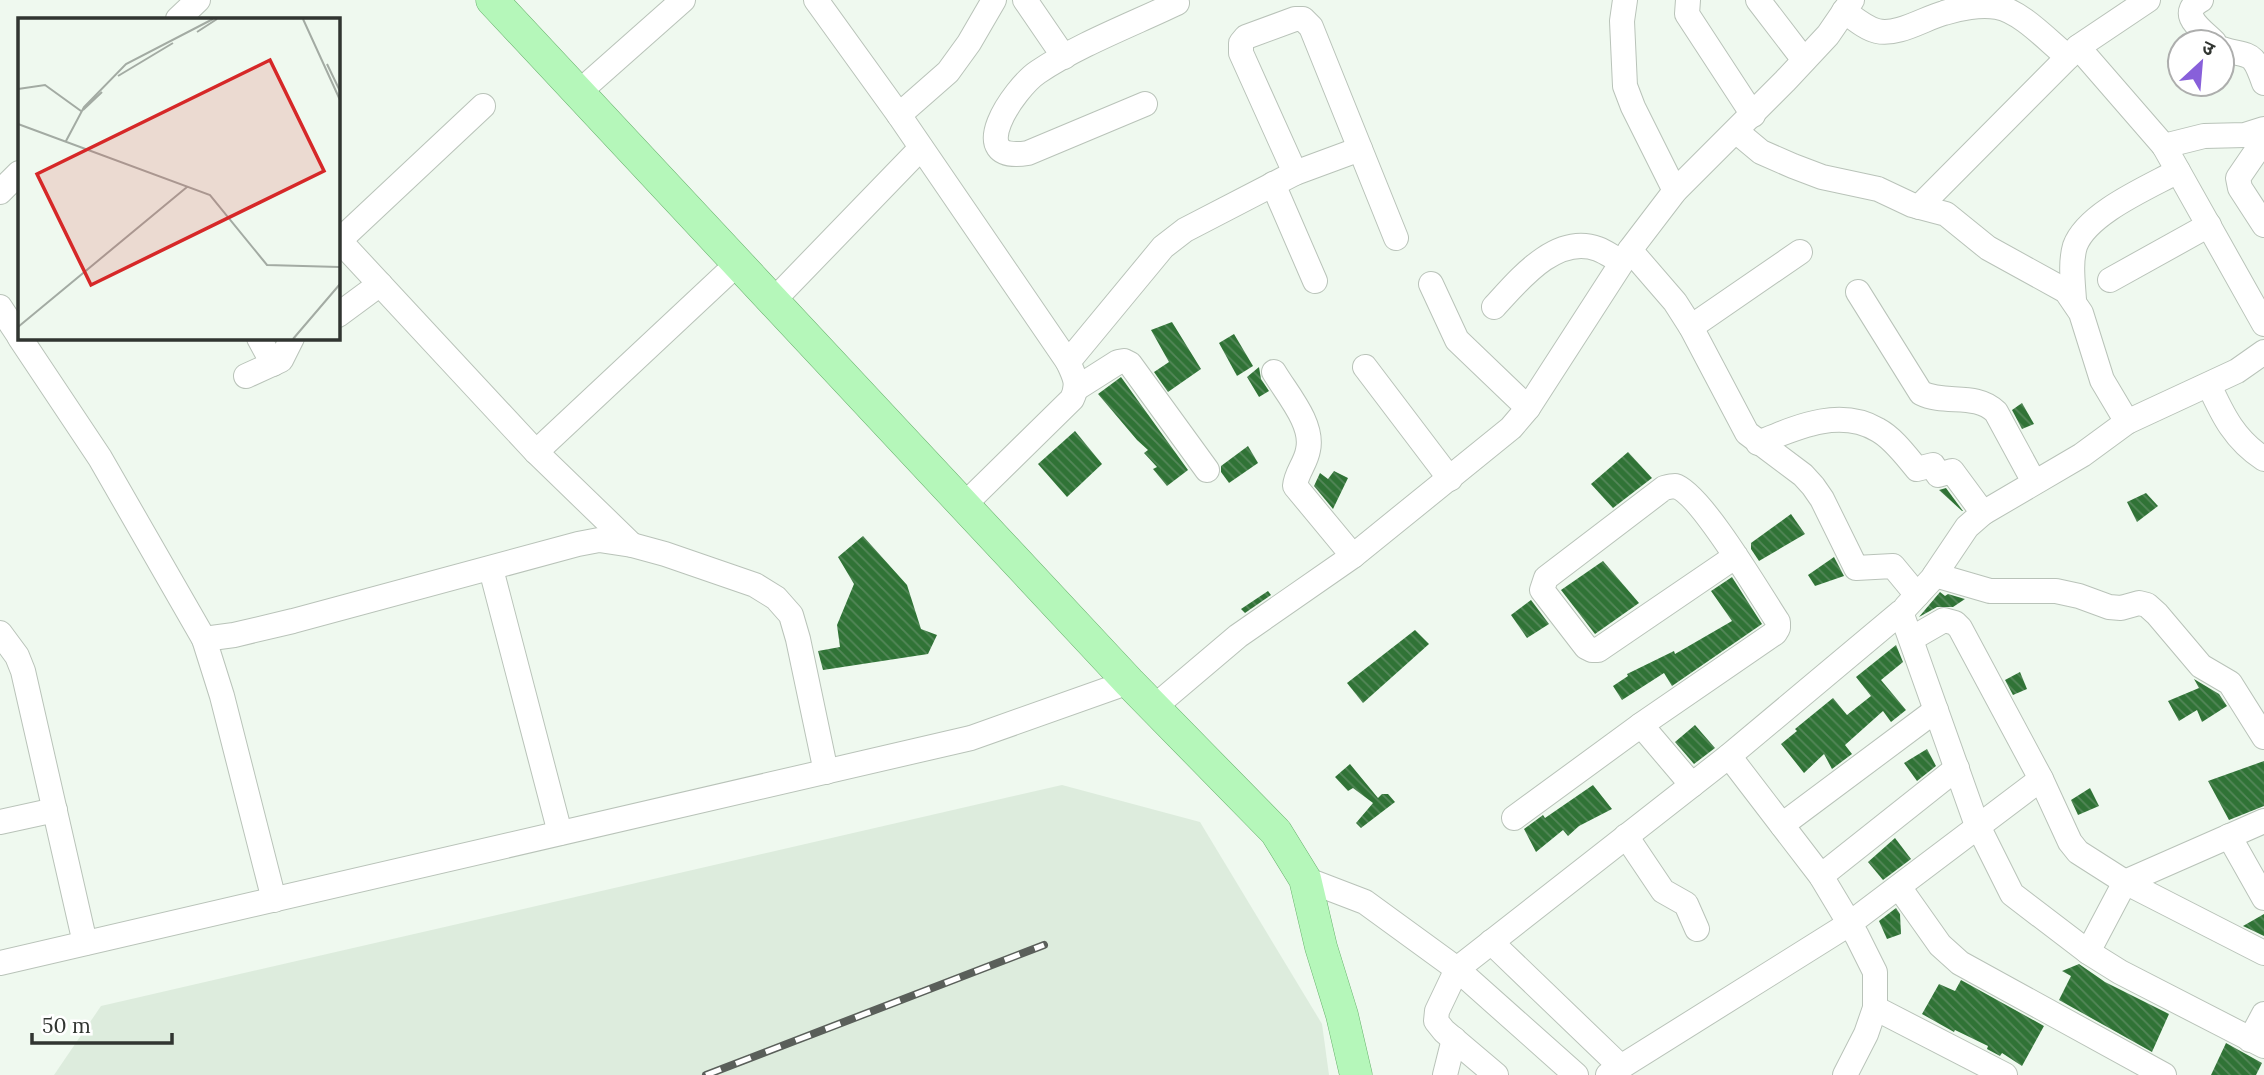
<svg xmlns="http://www.w3.org/2000/svg" width="2264" height="1075" viewBox="0 0 2264 1075" font-family="Lora,'Noto Sans Devanagari',serif">
<defs>
<pattern id="building-back-hatch" width="6" height="6" patternUnits="userSpaceOnUse" patternTransform="scale(1.75)"><rect width="6" height="6" fill="#307336"/><path d="M-1 5l2 2M0 0l6 6M5-1l2 2" fill="none" stroke="#548759"/></pattern>
</defs>
<rect width="100%" height="100%" fill="#eff9ef"/>
<path fill="#ddecdd" d="M1062 785 1200 822 1322 1024 1329 1075H54L101 1006Z"/>
<g fill="url(#building-back-hatch)">
<path d="M1172 322 1201 369 1168 392 1154 372 1169 362 1151 330Z"/>
<path d="M1234 334 1253 366 1237 376 1219 343Z"/>
<path d="M1259 367 1261 379 1269 391 1259 397 1247 377Z"/>
<path d="M1121 377 1188 470 1167 486 1153 469 1157 467 1144 453 1148 450 1137 440 1098 394Z"/>
<path d="M2022 403 2034 424 2022 429 2012 410Z"/>
<path d="M1075 431 1102 464 1067 497 1038 464Z"/>
<path d="M1248 446 1258 463 1229 483 1221 472V466Z"/>
<path d="M1628 452 1652 478 1613 508 1591 484Z"/>
<path d="M1334 471 1348 478 1333 509 1314 486 1320 473 1328 479Z"/>
<path d="M1946 488 1963 511H1962L1939 490Z"/>
<path d="M2146 493 2158 506 2137 522 2127 502Z"/>
<path d="M1791 514 1805 534 1759 561 1751 549V543Z"/>
<path d="M863 536 907 585 921 629 937 635 928 654 823 670 818 651 840 647 837 625 854 584 838 557Z"/>
<path d="M1834 557 1844 576 1815 586 1808 575Z"/>
<path d="M1603 561 1639 603 1595 634 1561 590Z"/>
<path d="M1732 577 1762 624 1672 686 1664 673 1622 700 1613 686 1628 676 1627 674 1674 651 1675 654 1732 621 1711 591Z"/>
<path d="M1268 591 1271 595 1245 613 1241 609Z"/>
<path d="M1940 592 1945 596 1948 594 1965 599 1953 607H1937L1919 617Z"/>
<path d="M1531 600 1549 624 1527 638 1511 615Z"/>
<path d="M1415 630 1429 644 1363 703 1347 683Z"/>
<path d="M1896 645 1903 662 1881 680 1906 710 1891 722 1883 711 1845 745 1852 754 1832 769 1824 754 1804 773 1781 744 1797 731 1795 729 1833 698 1847 715 1871 696 1856 677Z"/>
<path d="M2020 672 2027 689 2013 695 2005 680Z"/>
<path d="M2194 679 2219 694 2227 706 2202 722 2197 710 2179 721 2168 701 2199 688Z"/>
<path d="M1695 725 1715 748 1694 764 1675 742Z"/>
<path d="M1927 749 1936 766 1917 781 1904 763Z"/>
<path d="M2264 761V806L2229 820 2208 781Z"/>
<path d="M1350 764 1378 798 1382 794H1388L1395 802 1361 828 1356 823 1373 803 1353 788 1348 791 1335 777Z"/>
<path d="M1593 785 1612 809 1579 826 1568 836 1563 830 1536 852 1524 829 1543 815 1545 818Z"/>
<path d="M2090 788 2099 806 2078 815 2071 800Z"/>
<path d="M1895 838 1911 859 1883 880 1868 862Z"/>
<path d="M1896 908 1900 914 1901 934 1887 939 1879 921Z"/>
<path d="M2264 914V936L2243 926Z"/>
<path d="M2079 964 2105 982 2169 1014 2152 1052 2059 1000 2071 976 2062 971Z"/>
<path d="M1961 980 2044 1026 2022 1066 2002 1053 2000 1056 1987 1049 1988 1046 1955 1030 1954 1032 1922 1014 1939 984 1955 991Z"/>
<path d="M2226 1043 2262 1063 2256 1075H2211Z"/>
</g>
<g fill="none" stroke-linecap="round" stroke-linejoin="round">
<g stroke="#b9c3b9" stroke-width="26">
<g id="minor">
<path d="M816 0 899 115 1068 362C1075 377 1079 384 1072 399L964 505"/>
<path d="M1025 0 1064 57"/>
<path d="M1625 0 1622 21 1625 86 1633 107 1675 191"/>
<path d="M1688 0 1687 14 1753 115"/>
<path d="M1758 0 1804 60"/>
<path d="M2201 0C2177 14 2201 29 2214 42"/>
<path d="M1844 11C1854 18 1865 28 1877 31 1898 36 1925 18 1944 13 1959 8 1981 4 1997 7 2021 11 2049 42 2068 57"/>
<path d="M178 19 198 0"/>
<path d="M2078 47 2164 146 2264 324"/>
<path d="M2222 49C2251 58 2252 49 2264 83"/>
<path d="M578 93 683 0"/>
<path d="M1145 104 1028 153C962 164 1014 88 1038 72 1078 45 1133 24 1177 3"/>
<path d="M899 115 948 72 969 43 994 0"/>
<path d="M1737 132 1761 152 1793 166 1822 177 1878 189 1912 205 1946 214 1988 248 2066 291 2081 313 2102 380 2127 422"/>
<path d="M2264 140 2238 178 2240 188 2264 225"/>
<path d="M2164 146 2204 136 2245 135 2264 129"/>
<path d="M1295 173 1241 53V43L1246 37 1295 19H1303L1311 27 1396 238"/>
<path d="M1273 184 1315 281"/>
<path d="M0 192 19 173"/>
<path d="M1919 207 2078 47 2148 0"/>
<path d="M338 239 536 452 632 545"/>
<path d="M339 241 483 106"/>
<path d="M1630 250 1675 302 1691 327 1747 433 1803 475 1813 486 1822 499 1856 568 1893 566 1917 595"/>
<path d="M2110 280 2209 225"/>
<path d="M1431 284 1457 340 1528 408"/>
<path d="M1858 292 1921 393C1945 405 1976 392 1996 412L2034 482"/>
<path d="M2074 300C2073 283 2070 263 2075 246 2087 213 2149 187 2178 171"/>
<path d="M773 301 921 148"/>
<path d="M0 307 19 336"/>
<path d="M1494 307C1518 281 1556 233 1598 249 1606 252 1614 258 1622 262"/>
<path d="M338 315 380 284"/>
<path d="M1691 327 1800 252"/>
<path d="M20 338 100 458 204 639"/>
<path d="M259 338 273 364"/>
<path d="M1068 362 1163 247 1185 230 1295 173 1360 149"/>
<path d="M1365 367 1450 479"/>
<path d="M1274 372C1287 394 1314 424 1308 450 1306 463 1296 473 1295 486L1353 556"/>
<path d="M246 376 281 360 292 338"/>
<path d="M2209 385C2223 416 2235 440 2264 459"/>
<path d="M1077 388 1118 362 1124 361 1130 364 1207 470"/>
<path d="M1758 443C1795 428 1839 407 1878 430 1893 438 1906 456 1917 469L1933 465 1938 475 1952 471 1983 513"/>
<path d="M536 452 738 263"/>
<path d="M491 569 560 833"/>
<path d="M1935 575 1990 591H2056L2079 596 2109 607 2121 608 2139 603 2147 605 2157 614 2201 666 2230 683 2264 737"/>
<path d="M1906 607 1932 579 1967 527 1983 513 2082 455 2127 422 2237 371 2264 352"/>
<path d="M0 633 17 656 23 671 85 943"/>
<path d="M1911 639 1944 620 1955 623 1960 628 2041 779 2070 842 2078 852 2125 882 2264 953"/>
<path d="M1153 708 1238 636 1353 556 1511 428 1528 408 1630 250 1675 191 1785 81 1828 35 1852 0"/>
<path d="M1641 725 1692 785"/>
<path d="M1729 756 1821 876 1857 936 1875 972V1008L1866 1034 1845 1075"/>
<path d="M1514 818 1641 725 1775 633 1778 628V622C1762 598 1700 492 1675 486 1672 486 1668 487 1664 488L1546 578 1542 590 1586 647 1592 650H1598L1736 556"/>
<path d="M0 822 55 810"/>
<path d="M1782 825 1936 710"/>
<path d="M1626 836 1663 891 1686 904 1697 929"/>
<path d="M2229 836 2264 898"/>
<path d="M1821 876 1957 768"/>
<path d="M1305 879 1365 902 1457 969 1576 1075"/>
<path d="M1899 887 1940 945 1960 963 2164 1075"/>
<path d="M274 900 222 696 204 639 234 635 293 621 578 544 599 540 632 545 665 554 755 585 776 598 791 615 798 639 826 772"/>
<path d="M1491 942 1621 1067"/>
<path d="M2088 952 2125 882 2264 821"/>
<path d="M0 963 971 738 1129 682"/>
<path d="M1875 1008 2005 1075"/>
<path d="M2250 1040 2264 1014"/>
<path d="M1445 1075 1454 1039"/>
<path d="M1496 1075 1444 1031 1436 1021 1437 1011 1457 969 1729 756 1901 612 1975 820 2012 894 2088 952 2120 972 2264 1046"/>
<path d="M1608 1075 1849 924 2041 779"/>
</g>
</g>
<g stroke="#67b06c" stroke-width="33">
<path id="major" d="M492 0 1129 682 1276 832 1305 879 1321 947 1342 1015 1356 1075"/>
</g>
<use href="#minor" stroke="#fff" stroke-width="24"/>
<use href="#major" stroke="#b5f7ba" stroke-width="32"/>
<g stroke="#5a5f5a" stroke-width="8">
<path id="rail" d="M706 1075 1044 945"/>
</g>
<use href="#rail" stroke="#fff" stroke-width="5" stroke-dasharray="16" stroke-linecap="butt"/>
</g>
<g transform="translate(18 18)">
<rect width="322" height="322" fill="#eff9ef"/>
<path fill="none" stroke="#a3aba3" stroke-width="2" d="M285 1 322 82M179 14 199 1M309 46 322 73M100 58 155 25M0 71 27 67 63 93M65 92 84 74M0 106 192 177 249 247 321 249M48 123 66 89 108 46 195 1M0 309 169 169M275 321 322 266"/>
<path fill="#d62828" fill-opacity="0.15" stroke="#d62828" stroke-width="3.5" d="M252 42 306 153 73 267 19 156Z"/>
<rect width="322" height="322" fill="none" stroke="#313531" stroke-width="3.5"/>
</g>
<g transform="translate(2201 63) rotate(26)"><circle r="33" fill="#ffffff" stroke="#adaead" stroke-width="2"/>
<path d="M0-5L12 26L0 18L-12 26Z" fill="#8860da"/>
<text y="-10" font-size="19" font-weight="bold" text-anchor="middle" fill="#313531">उ</text>
</g>
<path d="M32 1033v10h140v-10" fill="none" stroke="#313531" stroke-width="3.5"/>
<text x="42" y="1033" font-size="21" fill="#313531" stroke="#ffffff" stroke-width="5" paint-order="stroke">50 m</text>
</svg>
